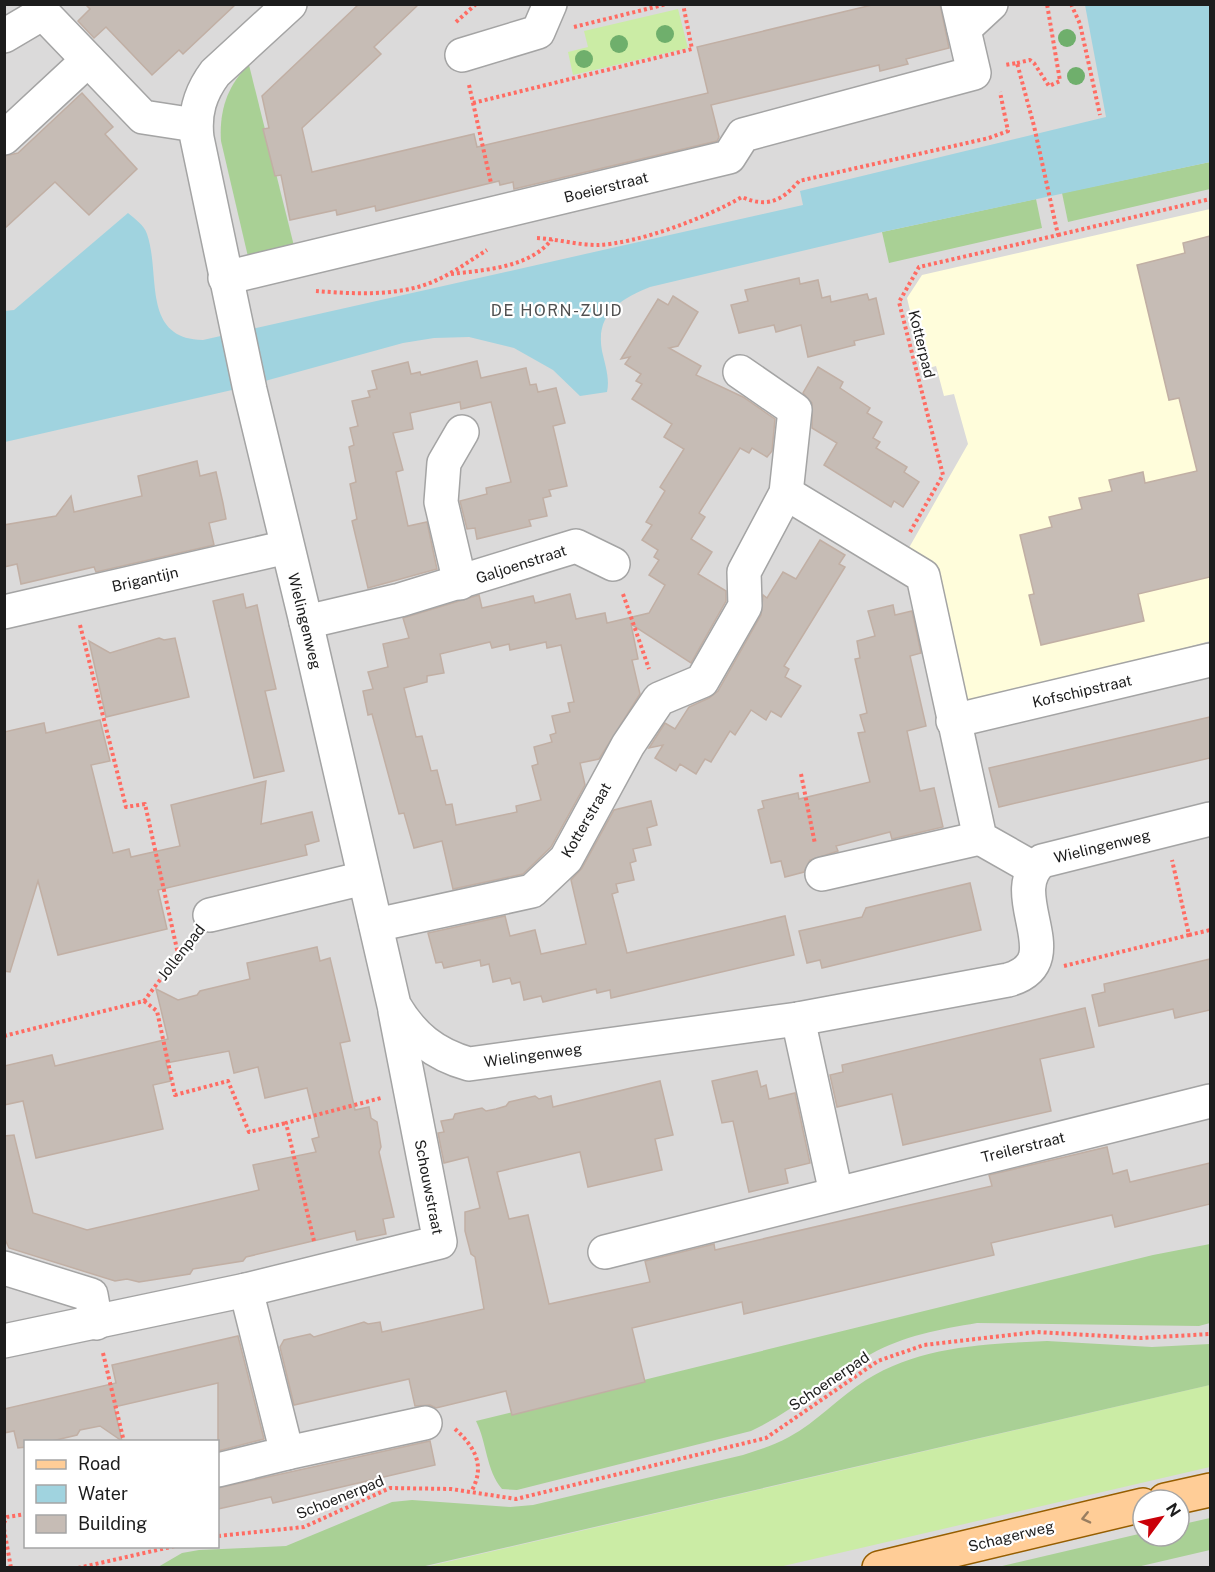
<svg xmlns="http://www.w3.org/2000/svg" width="1215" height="1572" viewBox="0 0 1215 1572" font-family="'Public Sans',sans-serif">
<rect width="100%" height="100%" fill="#efeae2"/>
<path fill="#dbdada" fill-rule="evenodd" d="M5 5H1210V1567L5 1568ZM26 1442H218V1546H26ZM1143 1500H1179V1536H1143Z"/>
<path fill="#fffddb" d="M1210 209V641L963 708 906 553 968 444 954 394 944 396 936 366 929 368 923 365 907 298 922 275Z"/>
<g fill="#cbeca5">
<path d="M678 9 688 48 573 75 568 52 588 47 584 31Z"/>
<path d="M1210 1385V1467L779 1567 421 1568Z"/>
</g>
<g fill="#a9d095">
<path d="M249 65 295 250 249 261 221 141C219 112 227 85 249 65Z"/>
<path d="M1210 162V189L1068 222 1062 193Z"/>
<path d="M1036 199 1042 228 889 263 882 232Z"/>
<path d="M1210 1244V1323L1199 1326 977 1323C941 1329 903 1336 871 1354 829 1377 795 1411 751 1431L517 1490 502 1489C486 1470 487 1443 476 1421L1153 1255Z"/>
<path d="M1047 1341 1152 1347 1210 1344V1385L421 1567H158L182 1553 199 1550 286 1546 392 1502 412 1500 510 1507 533 1505 743 1455C759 1450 774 1445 789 1437 817 1422 839 1397 866 1380 920 1346 985 1344 1047 1341Z"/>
<path d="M1210 1518V1550L1137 1567H998L1143 1533V1536H1179V1525Z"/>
</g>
<path fill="#a0d3df" d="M1085 5H1210V162L882 232 650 287C621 299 595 313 602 351 605 365 610 378 607 392L580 396 553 370 514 348 469 337 434 338 403 343 232 390 5 442 4 311 14 310 128 213C135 219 144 225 147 234 161 274 141 339 203 340L803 205 800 191 1106 117Z"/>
<g fill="#c6bcb5" stroke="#c1afa4" stroke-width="1.5" fill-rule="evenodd">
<path d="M85 4H236L183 54 179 50 152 75 106 27 94 38 78 21 90 9Z"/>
<path d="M359 4H419L374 47 381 54 302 128 312 172 474 134 477 147 708 93 697 47 876 4H940L949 48 906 59 908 64 880 71 879 65 711 105 719 137 717 141 514 189 513 182 500 185 499 181 376 211 375 206 337 215 336 210 290 220 281 175 275 176 263 129 269 128 262 96Z"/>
<path d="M82 93 113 127 105 134 137 169 89 215 55 182 4 229V156L18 153Z"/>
<path d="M1210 236V577L1138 594 1144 621 1041 645 1029 595 1034 594 1020 535 1052 527 1049 517 1082 509 1079 498 1112 491 1109 480 1143 472 1145 483 1197 471 1179 398 1169 400 1137 265 1185 253 1183 243Z"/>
<path d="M799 278 800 284 818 280 822 298 830 296 831 302 867 294 869 300 876 298 884 334 854 341 855 345 808 357 801 325 776 332 774 325 739 333 731 305 748 301 745 290Z"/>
<path d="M673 296 698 312 678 346 669 348 701 366 696 375 743 397 775 419 772 451 767 457 752 448 749 453 740 448 699 513 705 517 691 539 712 552 698 574 726 591V601L691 663 631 624 638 659 632 660 640 694 599 759 580 763 585 785 551 847 523 874 453 889 442 841 414 848 404 813 399 814 372 714 368 715 363 691 373 689 368 672 388 667 383 644 409 638 403 618 479 595 482 608 533 596 535 603 570 594 576 619 605 613 607 623 649 613 665 585 649 575 659 560 654 557 658 550 642 540 652 525 646 522 665 491 660 487 684 449 664 437 672 424 632 399 642 384 636 381 641 374 625 364 630 357 621 359 658 299 668 305ZM490 642 492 648 509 644 510 650 546 642 547 648 561 645 574 702 568 703 570 712 552 716 556 733 550 735 552 742 534 747 538 764 532 766 541 800 516 806 517 812 456 825 452 804 446 805 437 770 431 771 422 736 416 737 404 688 427 682V676L444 673 440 654Z"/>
<path d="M477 361 481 378 526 368 530 385 536 384 538 392 556 388 565 423 553 426 567 486 549 490 551 496 543 498 547 516 529 520 531 526 477 539 475 528 467 529 460 501 487 494 486 488 511 482 491 402 461 409 460 402 410 413 413 429 393 433 403 470 396 472 408 526 427 522 437 569 368 588 352 521 357 519 350 484 356 482 349 447 354 445 350 428 358 426 352 401 370 397 368 391 377 389 372 371 408 362 411 374 420 372 421 375Z"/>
<path d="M818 367 843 382 840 388 870 408 867 413 882 422 873 438 880 442 876 448 907 467 904 472 919 482 903 507 894 501 891 507 824 465 837 443 812 428V403L803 393Z"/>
<path d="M197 461 200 476 216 472 223 503 226 519 209 523 214 545 96 572 94 567 21 584 17 564 4 567V525L56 516 71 496 74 512 142 496 138 476Z"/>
<path d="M820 540 845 555 839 564 845 567 784 666 789 669 785 677 801 686 781 717 771 711 766 720 751 710 735 735 730 731 711 762 705 759 696 774 680 764 676 771 655 758 663 745 649 748 665 723 675 729 689 707 709 698 718 691 761 615 763 595 767 598 783 572 796 579Z"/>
<path d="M243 594 246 608 257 605 263 633 276 689 265 691 284 771 254 778 213 601Z"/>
<path d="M893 605 895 615 912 611 921 653 910 656 926 726 907 731 920 791 934 788 943 827 892 839 890 832 836 846 838 851 810 860 804 872 785 877 781 861 771 863 758 810 764 808 762 801 798 793 799 799 870 782 858 733 865 732 860 715 867 713 855 659 860 658 857 641 875 636 868 611Z"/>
<path d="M159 638 164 640 175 638 189 697 106 717 89 641 110 653Z"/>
<path d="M1210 717V758L999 807 989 768Z"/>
<path d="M100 720 110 761 91 765 113 853 129 849 131 857 180 846 171 805 266 781 261 824 312 812 319 841 305 845 307 855 158 890 167 929 58 955 38 881 10 972 4 971V732L44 723 46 733Z"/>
<path d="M651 801 657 825 647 828 651 845 633 849 636 861 630 863 634 880 616 884 618 892 612 894 627 953 785 916 794 955 611 998 610 990 597 993 596 989 543 1002 541 996 524 1000 520 982 512 984 510 978 493 982 489 964 481 966 480 960 444 968 442 962 436 963 428 933 505 916 510 936 535 930 541 954 586 944 571 880 582 868 614 810Z"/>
<path d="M970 883 981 930 822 968 820 960 807 963 799 931 862 917 866 908Z"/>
<path d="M317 947 320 961 330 958 350 1041 340 1043 355 1110 369 1107 371 1118 377 1122 381 1147 379 1152 394 1217 383 1219 386 1234 357 1240 355 1231 246 1257 243 1261 193 1269 190 1274 139 1282 127 1279 115 1281 9 1248 4 1237V1136L14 1135 33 1213 87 1230 259 1190 253 1165 316 1152 312 1139 319 1137 307 1088 265 1098 258 1067 234 1073 229 1051 166 1063 171 1081 153 1085 163 1129 36 1158 23 1101 4 1105V1066L52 1055 55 1066 168 1039 156 989 178 1000 197 995 200 991 250 979 247 963Z"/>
<path d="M1210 959V1010L1175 1018 1173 1009 1099 1026 1092 995 1105 992 1104 984Z"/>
<path d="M1085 1008 1094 1047 1040 1059 1051 1111 903 1145 892 1094 837 1107 830 1075 843 1072 842 1065Z"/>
<path d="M757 1071 761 1087 766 1085 769 1099 795 1093 810 1163 785 1169 788 1183 749 1192 733 1121 722 1123 712 1081Z"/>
<path d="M660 1081 673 1135 655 1139 662 1170 588 1187 580 1152 497 1172 509 1219 528 1215 549 1304 650 1282 645 1261 714 1244 715 1250 992 1186 989 1175 1107 1147 1113 1174 1127 1170 1130 1182 1210 1163V1204L1115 1227 1112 1215 991 1243 994 1255 744 1314 742 1302 632 1328 645 1382 512 1415 506 1391 436 1408 430 1405 415 1406 409 1379 294 1405 280 1347 284 1340 310 1334 314 1337 364 1322 368 1324 380 1322 382 1332 484 1309 475 1257 471 1254 465 1231V1212L480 1208 468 1157 444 1163 438 1133 444 1132 441 1121 453 1119 455 1114 482 1108 486 1111 496 1109 506 1106 509 1102 535 1096 539 1099 551 1096 553 1107Z"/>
<path d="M238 1336 264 1439 218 1451V1383L114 1407 122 1441 100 1426 80 1430 77 1435 48 1442H26V1447L18 1448 14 1431 4 1433V1409L116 1383 112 1365Z"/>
<path d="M430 1441 435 1465 273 1503 271 1497 218 1509V1488Z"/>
</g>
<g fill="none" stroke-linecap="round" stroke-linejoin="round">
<g stroke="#a4a4a4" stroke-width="36">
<g id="street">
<path d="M42 4 43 13 143 117 195 125"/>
<path d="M290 4 215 73C200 93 194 113 197 138L250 390 306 622 394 1005C412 1036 434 1054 469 1064L798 1019 1008 980C1073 962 1001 894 1042 861L1210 819"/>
<path d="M964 29 991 4"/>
<path d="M4 36 43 13"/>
<path d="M462 55 538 32 550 4"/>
<path d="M4 138 88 60"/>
<path d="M225 278 729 157 743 135 974 73 958 4"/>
<path d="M786 493 923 576 980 838 1033 868"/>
<path d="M460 583 441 502 444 463 462 432"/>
<path d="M4 612 287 547"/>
<path d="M306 622 400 600 576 546 613 564"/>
<path d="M953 721 1210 660"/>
<path d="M822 874 980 838"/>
<path d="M210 915 364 878"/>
<path d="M376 925 532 891 566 859 628 745 659 699 702 681 745 606 744 572 786 493 795 410 740 372"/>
<path d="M798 1019 836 1193"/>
<path d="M605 1252 1210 1101"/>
<path d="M4 1268 91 1295 96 1323"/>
<path d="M4 1341 246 1290 440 1242 395 1011"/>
<path d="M287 1453 425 1423"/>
<path d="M218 1470 287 1453 246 1290"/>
</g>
</g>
<g stroke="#965e00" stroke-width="36">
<g id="primary">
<path d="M1165 1500 1210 1490"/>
<path d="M879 1568 1143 1505"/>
</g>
</g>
<g stroke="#ff6c63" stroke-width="4" stroke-dasharray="3 3" stroke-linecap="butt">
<path d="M1071 4 1080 24 1100 115"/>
<path d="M456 22 476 4"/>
<path d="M574 27 667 4"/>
<path d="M1017 63 1030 60 1034 63 1049 86 1060 81 1047 4"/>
<path d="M469 85 491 183"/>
<path d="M473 103 692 49 683 4"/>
<path d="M1058 235 1210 199"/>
<path d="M537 238C557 239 577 245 597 245 637 244 708 217 742 197 767 208 782 201 799 181L989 138 1008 131 1000 92"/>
<path d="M451 274C484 270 530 268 552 239"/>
<path d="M316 291C355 294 403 297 439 279 456 271 471 260 487 250"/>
<path d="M910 532 943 475 899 302 919 267 1058 235 1034 126 1017 63 1005 65"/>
<path d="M623 594 649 669"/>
<path d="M80 625 126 807 145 804 178 954"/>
<path d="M801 774 815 844"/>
<path d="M1189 935 1210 930"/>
<path d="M1064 966 1189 935 1172 860"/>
<path d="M144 1001 157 1011 175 1095 228 1081 249 1132 286 1123"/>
<path d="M4 1036 144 1001 191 939"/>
<path d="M314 1241 286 1123 381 1098"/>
<path d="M103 1353 124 1442"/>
<path d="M455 1429C475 1447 486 1466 471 1492"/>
<path d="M4 1523 7 1517 26 1514"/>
<path d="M4 1529 11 1568"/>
<path d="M218 1536 304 1527 390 1488 451 1489 516 1499 766 1438 878 1361 924 1345 1036 1332 1141 1338 1210 1334"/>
<path d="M78 1568 175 1546"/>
</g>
<use href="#street" stroke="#fff" stroke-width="33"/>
<use href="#primary" stroke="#ffcd97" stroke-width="33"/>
</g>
<g fill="#6faf6c">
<circle cx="665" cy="34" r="9"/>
<circle cx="1067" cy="38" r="9"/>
<circle cx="619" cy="44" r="9"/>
<circle cx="584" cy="59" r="9"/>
<circle cx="1076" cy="76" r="9"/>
</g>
<defs><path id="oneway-chevron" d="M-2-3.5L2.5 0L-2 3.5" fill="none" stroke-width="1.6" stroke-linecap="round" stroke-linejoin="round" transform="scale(1.5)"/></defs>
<use stroke="#997e60" href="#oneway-chevron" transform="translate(1086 1518) rotate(167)"/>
<g text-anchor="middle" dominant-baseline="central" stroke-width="4.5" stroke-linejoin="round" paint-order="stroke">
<g font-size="15" fill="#1d1d1d" stroke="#fff">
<text transform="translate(606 187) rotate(-14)">Boeierstraat</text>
<text transform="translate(922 344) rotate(76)">Kotterpad</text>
<text transform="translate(521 564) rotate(-18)">Galjoenstraat</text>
<text transform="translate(145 579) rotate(-13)">Brigantijn</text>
<text transform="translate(305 621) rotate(76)">Wielingenweg</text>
<text transform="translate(1082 691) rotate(-13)">Kofschipstraat</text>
<text transform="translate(586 820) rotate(-60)">Kotterstraat</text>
<text transform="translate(1102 846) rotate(-14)">Wielingenweg</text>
<text transform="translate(181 952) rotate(-52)">Jollenpad</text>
<text transform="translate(533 1055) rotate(-8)">Wielingenweg</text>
<text transform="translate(1023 1147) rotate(-14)">Treilerstraat</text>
<text transform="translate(429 1187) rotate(79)">Schouwstraat</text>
<text transform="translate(829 1381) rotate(-34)">Schoenerpad</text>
<text transform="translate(340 1497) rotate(-22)">Schoenerpad</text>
<text transform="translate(1011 1536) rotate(-14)">Schagerweg</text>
</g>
<g font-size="16" letter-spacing="1.5" fill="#505050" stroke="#fff">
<text x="557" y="310">DE HORN-ZUID</text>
</g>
</g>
<rect width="1215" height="1572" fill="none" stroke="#1d1d1d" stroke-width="12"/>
<rect x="24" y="1440" width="195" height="108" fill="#ffffff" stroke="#a5a5a5" stroke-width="1.5"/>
<rect x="36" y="1460" width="30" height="9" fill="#ffcd97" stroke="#a5a5a5" stroke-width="1.5"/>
<text x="78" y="1470" font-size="18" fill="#1d1d1d">Road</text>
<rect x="36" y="1485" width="30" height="18" fill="#a0d3df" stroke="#a5a5a5" stroke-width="1.5"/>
<text x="78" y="1500" font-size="18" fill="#1d1d1d">Water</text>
<rect x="36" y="1515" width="30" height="18" fill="#c6bcb5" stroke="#a5a5a5" stroke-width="1.5"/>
<text x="78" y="1530" font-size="18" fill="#1d1d1d">Building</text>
<g transform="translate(1161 1518) rotate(57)"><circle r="28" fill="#ffffff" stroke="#a5a5a5" stroke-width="1.5"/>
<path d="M0-4.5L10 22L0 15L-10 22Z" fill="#ca0009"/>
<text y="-9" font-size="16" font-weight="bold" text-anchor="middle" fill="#1d1d1d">N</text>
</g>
</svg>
